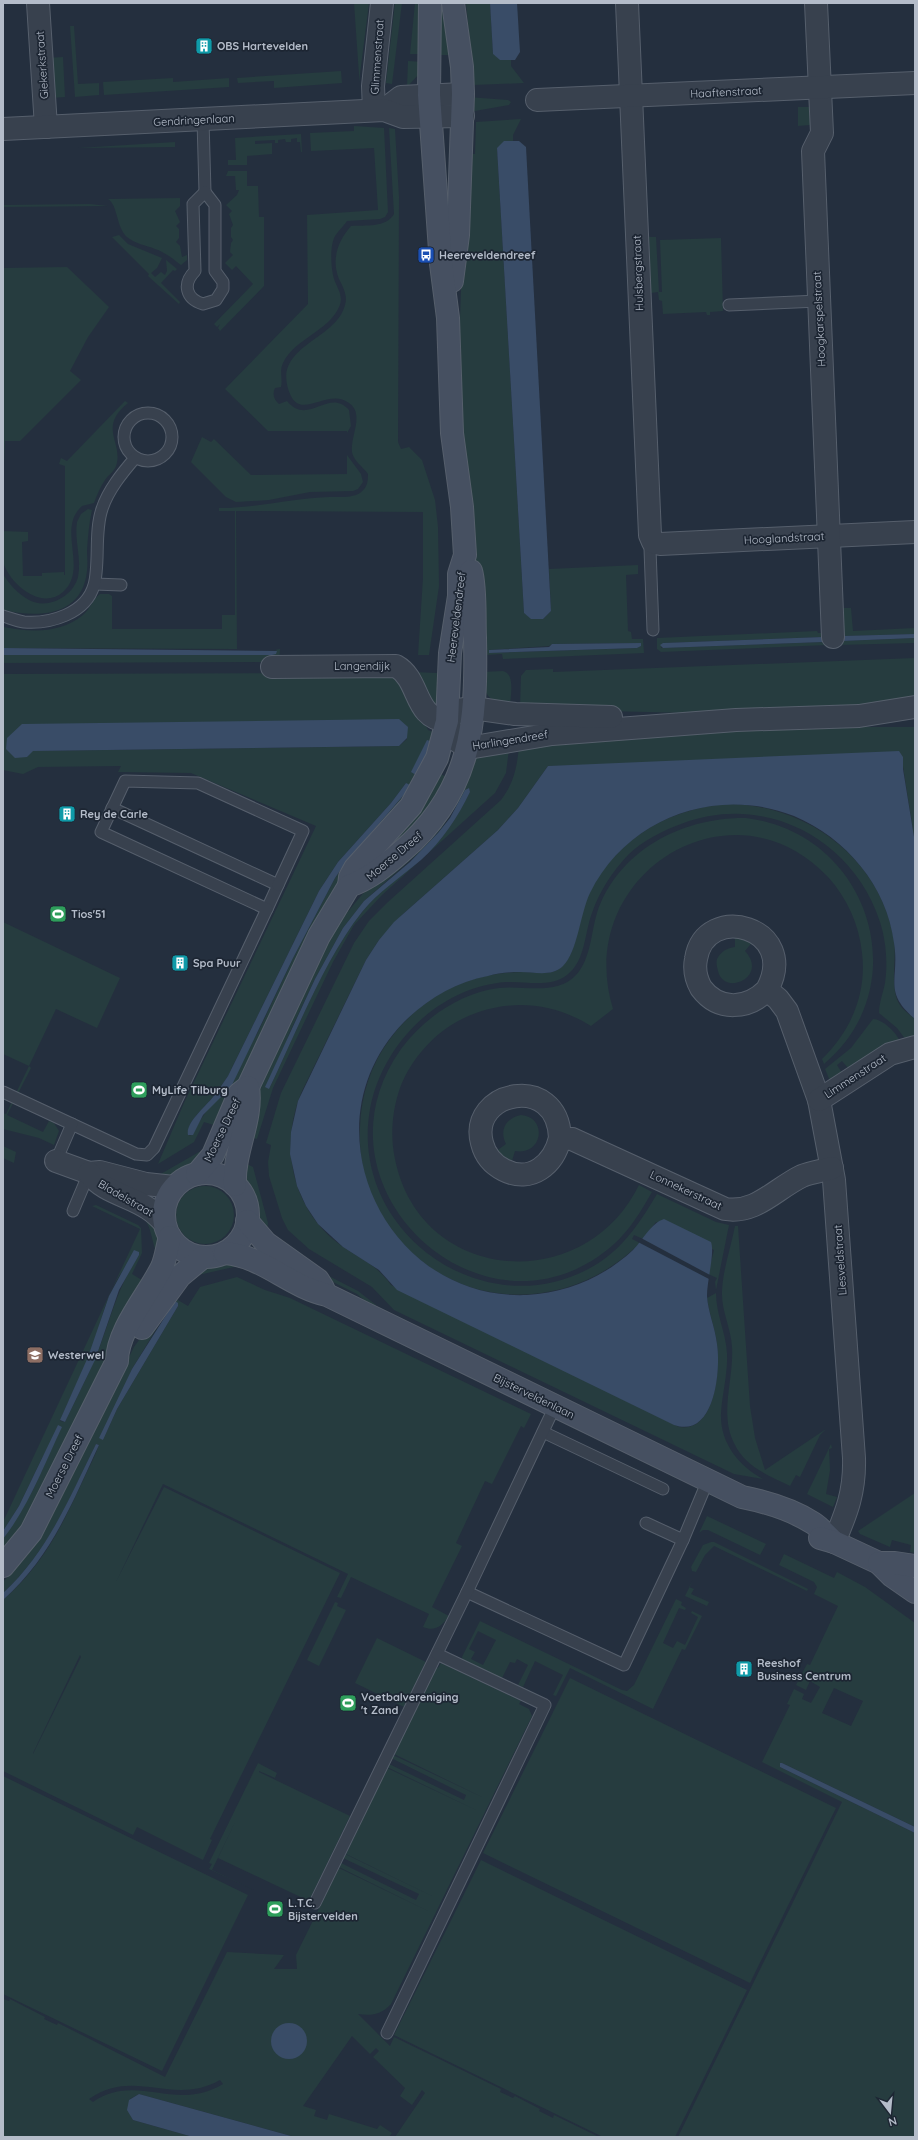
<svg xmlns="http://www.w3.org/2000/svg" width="918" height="2140" viewBox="0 0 918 2140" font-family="Quicksand,sans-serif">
<rect width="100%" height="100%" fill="#242f3e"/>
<g fill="#263c3f" fill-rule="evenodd">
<path d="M354 3H369L359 82V75Z"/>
<path d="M395 3H402L392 84 386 83V82Z"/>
<path d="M415 3H426L424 54H410Z"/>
<path d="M436 3H449L455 55H434Z"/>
<path d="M466 3H490L493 54 502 60 513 59 511 60V66L524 83 474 85Z"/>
<path d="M70 26H74L78 84 99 83V95L75 97Z"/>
<path d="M63 57 65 97 50 98 47 58Z"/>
<path d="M408 61 423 62 420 73 407 87Z"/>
<path d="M341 71 342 83 274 88V81L238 83 237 78Z"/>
<path d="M173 78V82L229 78V87L104 95 103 82Z"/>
<path d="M468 97 508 100 511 102 509 105 469 112Z"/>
<path d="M798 107H815L813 123 810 125 798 126Z"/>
<path d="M521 119 513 135V141L517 142H506L497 148 524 613 533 619H543L551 611 549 569 638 565V574L626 575 628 631 631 632 632 639H643L644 653 503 659 502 654 486 655 480 652 458 376 463 233 469 154H475L476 122ZM641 643V646L637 648 489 653V650L549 646 552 644Z"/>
<path d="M354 126 384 128 388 212 385 217 380 219 347 221C343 227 337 232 334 238 330 248 331 265 333 275 335 286 345 295 339 307 328 332 295 338 283 363 279 371 283 379 281 387L275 388C272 394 274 400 279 404L287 401C308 427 329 387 349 410L351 426 347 433V431H268L225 389 308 304 307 215 378 210 374 148 311 151 310 133 354 131Z"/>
<path d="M389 128 395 129 399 197 398 442 401 449 409 447 422 460 435 500 438 527 439 586 429 655H418L423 578V512L236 511 237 649 3 648V627C31 632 60 634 83 615 90 609 93 599 100 594H109L112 596V629H222V615H235V511H219V508C257 508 293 498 330 497 339 497 352 498 360 493 367 488 368 482 368 474 363 467 353 460 352 452 350 436 365 414 349 403 328 387 301 421 290 394 270 346 336 341 345 305 348 296 343 287 339 279 331 259 338 241 351 226 365 225 386 228 394 214Z"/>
<path d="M301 134 302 152H301L300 142H297V138L291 139V142H286L285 139 278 140V143H275V140L255 141V144L272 143V154L247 156V165H228V160H236L235 138Z"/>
<path d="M175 142V147L78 148Z"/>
<path d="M228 171H247V186H258L259 217H264V286L220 331 218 328 220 324 217 327 214 324 253 284 236 266 232 270 225 263 233 255 230 252 231 243 233 240 231 237V228L233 225 229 214 232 211 226 205 237 195 239 190H236L235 176H226Z"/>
<path d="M180 198V206L175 211 180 222 176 226 179 229V238L176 242 180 246 182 257 187 255V260L181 265C173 259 165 252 155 249 146 245 135 244 127 237 116 227 118 205 108 199Z"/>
<path d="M90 204 108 206 3 207V205Z"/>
<path d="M119 235 128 244 162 258 157 268 151 273 155 277 161 272 165 275 167 271 166 260 177 269 175 271 173 270 161 283 180 302 179 304 148 276 149 274 112 237Z"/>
<path d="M649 237H656L659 292H662L660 240 721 238 723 311 710 312V315H707L706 312 663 314 662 301 659 300 658 292 651 293Z"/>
<path d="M67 267 109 307 88 337 70 371 81 380 20 441H5L3 487V268Z"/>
<path d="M125 401 128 403C97 428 124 443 116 466 114 472 108 475 105 480 100 487 97 495 94 503L82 506C56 529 89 569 63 592 41 611 10 584 3 562 1 553 3 541 3 531L28 532V541L22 542 23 576H42V573L64 572V575H65V466L59 464 61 458 67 461Z"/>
<path d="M202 437 211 442 214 439 251 475 347 474V455L361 474 363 482 358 489 353 491 310 492 269 500 236 502 226 497 191 462Z"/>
<path d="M88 509 92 510C89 523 88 536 87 550 87 557 88 564 87 571 82 617 38 618 3 610V574C9 584 18 594 29 600 47 610 73 597 78 577 82 559 74 540 77 522L81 514Z"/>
<path d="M838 608H851L853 631 915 628V634L842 636V641L915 638V643L839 645Z"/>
<path d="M817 631 818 633H823L827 645 661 652 657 649V638ZM823 637 824 642 661 648 663 643Z"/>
<path d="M280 649 279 662 3 663V655H272L277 651 275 650Z"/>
<path d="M915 658V699L848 706 689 713 520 709 521 676 526 670 553 669V672Z"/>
<path d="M503 671C516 674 510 698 510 708 486 698 485 697 482 672Z"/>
<path d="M414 672 437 673 438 706H433Z"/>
<path d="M394 673 406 686 428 730 436 733 423 777 346 871 330 895 220 1127 204 1122 194 1142 158 1164 184 1103 316 826 191 773 118 772 121 766 38 767 23 774 3 770V674ZM22 724 407 728V739L399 746 32 751 27 757ZM406 783 408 790 346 862 335 878 293 958 257 1034 190 1136 189 1135C184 1124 207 1105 213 1097 219 1090 223 1083 228 1076L319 891 338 862 391 803Z"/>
<path d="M827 727H915V843L902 760 548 766 518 808 498 830 403 914 379 940 366 960 302 1091C280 1142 290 1203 334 1240 356 1258 374 1261 391 1285L679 1427C716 1433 720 1369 717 1344 715 1328 709 1314 707 1298L716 1293C716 1314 726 1333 727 1353 728 1374 722 1394 721 1414 720 1443 739 1466 763 1479L734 1474 394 1310 372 1287 309 1249 288 1230 282 1218 269 1176 268 1162 271 1145 266 1143 281 1093 354 943 369 921 388 902 501 800C514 783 517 767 519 746L564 738Z"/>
<path d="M509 749 506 773 495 793 382 895 354 925 333 962 273 1088 257 1139 247 1136 256 1091 325 947 341 920 365 891 401 861 473 760 476 757ZM468 788 470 792C457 817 442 841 421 860 401 877 378 891 362 912 324 959 296 1033 269 1089L290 1032 315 979 343 928 364 901 423 849 441 829Z"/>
<path d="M440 774 450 778 395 849 375 854Z"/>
<path d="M727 804C806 804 880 858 894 939 897 958 889 989 900 1005 903 1010 910 1015 915 1019V1048L906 1040 897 1028 879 1013C879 1003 883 993 885 983 888 963 886 941 880 922 853 838 763 792 681 824 662 831 642 841 628 855 612 872 599 892 592 913 584 934 586 960 567 975 550 988 526 981 506 982 439 987 382 1044 370 1109 348 1234 489 1331 597 1264 624 1247 641 1221 657 1194L716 1222 729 1225 716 1290 715 1282 717 1278 708 1274 714 1250 656 1222 643 1239 634 1235 632 1239 640 1243C565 1318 444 1312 384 1220 367 1193 358 1159 360 1127 361 1095 371 1064 390 1039 414 1006 451 982 491 975 501 973 513 972 523 972 537 972 553 977 563 965 577 951 577 926 583 908 606 846 662 809 727 804Z"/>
<path d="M746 818C869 833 918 985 824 1064L822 1059C851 1031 867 993 862 953 859 924 847 898 828 877 732 775 572 875 613 1009L591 1026C551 1001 504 998 462 1019 434 1033 411 1059 400 1088 392 1111 390 1136 395 1159 420 1284 584 1297 639 1185L652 1192C641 1211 630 1230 613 1245 486 1356 302 1188 401 1049 424 1018 460 993 499 988 524 985 557 996 576 975 591 959 591 932 597 913 618 850 683 817 746 818Z"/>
<path d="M3 922 120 978 97 1028 56 1009 29 1066 31 1068 7 1115 43 1132 49 1121 54 1123 59 1131 54 1145 39 1138 3 1129V1113L6 1114 29 1066 3 1054Z"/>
<path d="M735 934 754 940 745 951C769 977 724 997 718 971 717 967 716 963 717 959 721 951 727 948 735 947Z"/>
<path d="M873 1019C882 1019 896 1032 900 1041L877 1049 848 1068 842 1061 837 1065 842 1073 830 1081 825 1069 851 1048Z"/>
<path d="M521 1115C548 1117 543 1156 515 1151L511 1164 495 1152 506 1144C499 1130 506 1118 521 1115Z"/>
<path d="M3 1146 16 1152 14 1163 3 1158Z"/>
<path d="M206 1150 194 1166 162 1181 152 1179 199 1152Z"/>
<path d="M241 1161 253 1167 268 1223 266 1236 255 1216 252 1200 244 1183Z"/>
<circle cx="205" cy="1215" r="29"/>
<path d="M96 1205 138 1225 141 1228 142 1253 132 1274 145 1282 32 1511 3 1552V1539L33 1490 62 1426 42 1458 19 1506 3 1531V1522L140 1229 92 1206ZM139 1252V1255C119 1284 112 1314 100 1346 90 1372 77 1397 65 1422L60 1421C68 1400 80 1380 88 1359 104 1318 105 1284 139 1252Z"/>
<path d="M143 1217C161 1231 161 1234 158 1256 151 1243 153 1229 143 1217Z"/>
<path d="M735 1226H738L750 1406 755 1438 765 1470 826 1429 820 1435 800 1477 796 1475 790 1486C768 1475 745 1467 734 1443 719 1413 734 1379 732 1347 731 1328 721 1310 722 1291 723 1269 731 1247 735 1226Z"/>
<path d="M226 1260 247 1264 194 1276 206 1264 219 1263Z"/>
<path d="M325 1274 358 1291 376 1305V1308H373L357 1294 327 1279Z"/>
<path d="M237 1277 265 1290 290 1298 531 1414 524 1428 521 1426 492 1484 485 1481 456 1543 462 1546 432 1607 449 1616C442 1626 435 1632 423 1627L429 1614 351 1577 341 1598 337 1597 348 1574 163 1484 116 1582 164 1487 340 1573 210 1839 212 1840 203 1860 137 1827 133 1835 3 1771V1600C41 1567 59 1532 80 1487 86 1473 94 1459 99 1445L96 1444C70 1498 48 1552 3 1593V1582L25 1558 39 1538 134 1347 171 1296 188 1306 200 1287ZM172 1303 178 1304V1306L117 1409 103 1440 132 1369ZM80 1655 81 1657 33 1754V1753Z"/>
<path d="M831 1444 832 1448 829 1449 830 1470 826 1494 837 1497 833 1507 807 1494Z"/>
<path d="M915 1493V1553L910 1552 911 1545 892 1540 890 1547 860 1534 858 1531Z"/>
<path d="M707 1516 766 1544 760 1555 708 1530H703L699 1533Z"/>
<path d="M711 1542H714L808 1589 807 1591 714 1546 705 1555 696 1572 692 1571 691 1567 703 1545Z"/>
<path d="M784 1554 834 1578 837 1572 865 1587 915 1623V1827L782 1763 780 1767 915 1833V2137H678L842 1802 762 1762 790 1705 787 1704 794 1689 804 1694 802 1699 811 1703 820 1687 810 1681 806 1690 796 1685 807 1664 810 1665 838 1606 814 1594 817 1587 814 1582 779 1565ZM834 1688 863 1701 851 1726 822 1713Z"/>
<path d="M693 1580 689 1587 694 1589 691 1594 709 1602 707 1606 685 1596Z"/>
<path d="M676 1599 682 1602 681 1605 686 1608 685 1610 679 1608 663 1643 673 1648 677 1641 685 1645 698 1617 691 1613 692 1611 702 1616 685 1650 682 1649 653 1709 570 1668 556 1696 553 1695 563 1675 535 1661 523 1687 518 1685 528 1665 517 1659 515 1663 510 1662 500 1682 463 1664 462 1657 480 1621 622 1690 627 1691 634 1685ZM478 1631 496 1640 483 1665 471 1659 475 1652 469 1649Z"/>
<path d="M335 1602 338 1603 337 1606 346 1610 319 1666 307 1660Z"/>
<path d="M377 1638 426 1662 404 1707 355 1683Z"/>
<path d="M441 1663 521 1701 519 1704 529 1709 532 1716 391 2004C381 2015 371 2016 358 2014L390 2046 394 2037 501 2089 500 2092 513 2098 515 2096 540 2109 539 2111 553 2118 554 2115 599 2137H395L425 2093 422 2090 412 2105 400 2096 405 2088 373 2057 379 2051 376 2048 370 2054 352 2036 303 2106 316 2110 314 2116 327 2120 329 2114 377 2129 380 2125 392 2133 389 2137H295L139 2094 130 2099 128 2110 133 2120 193 2137H3V1999L9 2001 10 1999 45 2017 44 2019 57 2025 58 2023 165 2077 227 1952 284 1955 274 1969H297L296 1955 339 1868 430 1912 339 1867 341 1863 416 1900 419 1894 343 1858 345 1854 436 1898 346 1854 387 1768 478 1811 387 1767 389 1764 464 1800 466 1795 391 1758 393 1755 484 1798 394 1754 435 1667 438 1668ZM220 2080 223 2084C175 2113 137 2072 93 2102L89 2099C135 2067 172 2107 220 2080Z"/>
<path d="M570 1678 836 1808 750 1983 483 1853Z"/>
<path d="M258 1763 277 1773 275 1778 259 1771V1772L350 1816 309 1901 218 1858 237 1818 212 1870 260 1893 209 1869 212 1864 209 1863Z"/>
<path d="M3 1776 248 1895 162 2071 3 1994Z"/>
<path d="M481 1860 747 1990 675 2137H603L394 2035Z"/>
</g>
<g fill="#394c67">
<path d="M490 3H517L520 52 515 60H500L493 54Z"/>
<path d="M504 141H519L526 147 551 611 543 619H531L524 613 497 148Z"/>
<path d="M915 634V638L842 641V636Z"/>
<path d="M823 637 824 642 663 648 660 645 663 643Z"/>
<path d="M641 643V646L637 648 489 653V650L549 647 552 644Z"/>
<path d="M3 648 277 651 276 654 272 655H3Z"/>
<path d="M399 719 408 727 407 738 399 746 33 751 27 757 15 758 6 749 7 738 22 724Z"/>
<path d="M427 740 430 741 425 758 416 775 411 772Z"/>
<path d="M899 751 903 757V769L915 843V1019C882 991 900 979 894 943 887 886 846 838 794 816 716 785 627 818 590 893 580 914 578 951 563 966 552 977 535 972 520 972 509 972 498 973 488 976 456 982 427 999 404 1022 303 1125 385 1301 527 1295 567 1293 604 1277 633 1250 643 1240 651 1223 664 1219L711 1242C715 1253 707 1280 707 1296 708 1312 715 1327 717 1344 721 1370 715 1439 674 1425L397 1290 379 1270 343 1247 318 1224 306 1206 297 1186 290 1154 291 1132 298 1101 366 960 379 940 394 922 498 830 518 808 548 766Z"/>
<path d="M406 783 410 785 408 790 346 862 335 878 293 958 231 1087 203 1115 193 1135H188C185 1123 207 1105 213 1097 219 1090 223 1083 228 1076L319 891 338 862 391 803Z"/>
<path d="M469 788 470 792C458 817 442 841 421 860 401 877 378 892 362 912 324 960 296 1033 269 1089L265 1087 315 979 343 928 364 901 410 862 438 833 450 818 465 790Z"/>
<path d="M134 1250 139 1252V1255L119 1290 95 1360 65 1422 60 1420 88 1357 109 1296Z"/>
<path d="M175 1301 178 1303V1306L117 1409 103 1440 99 1438 132 1369Z"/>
<path d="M58 1425 62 1427C44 1465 29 1506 3 1539V1531L19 1506Z"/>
<path d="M96 1444 99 1445C72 1503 52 1556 3 1600V1593C48 1552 69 1498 96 1444Z"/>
<path d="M780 1763H782L915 1827V1833L780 1767Z"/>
<circle cx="289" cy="2041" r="18"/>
<path d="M139 2094 291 2136 295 2137H193L133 2120 127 2110 129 2100Z"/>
</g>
<path fill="#242f3e" d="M641 1238 710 1275 709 1279 638 1242Z"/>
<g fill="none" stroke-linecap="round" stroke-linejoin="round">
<g stroke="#565f6c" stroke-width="13">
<g id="lane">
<path d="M203 120 205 192"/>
<path d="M205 192 215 205V271L223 282V289L216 300 203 304C186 299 182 284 195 271L193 204Z"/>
<path d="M729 305 818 301"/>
<circle cx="148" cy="437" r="24"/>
<path d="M95 584 121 585"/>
<path d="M3 616C10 618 17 621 24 622 50 624 86 614 94 585 100 564 94 532 102 509 108 490 123 472 135 458"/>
<path d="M653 630 650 549 653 542"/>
<path d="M112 808 278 885 267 909"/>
<path d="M3 1092 136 1154 147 1155 154 1148 267 909 101 832 125 781 198 783 303 831 278 885"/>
<path d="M56 1161 72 1124"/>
<path d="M73 1211 89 1173"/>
<path d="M543 1432 663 1489"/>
<path d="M646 1523 683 1540"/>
<path d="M467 1592 624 1665 683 1540 708 1480"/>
<path d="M315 1903 467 1592 555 1406"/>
<path d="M387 2033 545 1705 437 1654"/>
</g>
</g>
<g stroke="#565f6c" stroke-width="24">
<g id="street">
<path d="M38 3 46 127"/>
<path d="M627 3 650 535 653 542 660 544 915 532"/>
<path d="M816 3 822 133 813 151 833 637"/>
<path d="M537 100 915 83"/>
<path d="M374 110 373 86 382 3"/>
<path d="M384 110 401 97 463 94"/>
<path d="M3 129 384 110 403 117 463 116"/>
<path d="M272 667 396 666C421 680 413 718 447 721"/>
<path d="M447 721 456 740 468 748 552 734 736 720 859 716 915 707"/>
<path d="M447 721 458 710 473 708 515 714 611 717"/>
<path d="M767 990C801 927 705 901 696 959 694 969 696 979 701 988 719 1012 748 1009 767 990L778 999 787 1011 819 1100 834 1180 854 1458C855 1491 847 1512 834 1542"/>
<path d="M819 1100 890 1054 915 1047"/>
<path d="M560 1138C558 1072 468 1091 482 1143 485 1155 492 1164 504 1170 531 1184 554 1164 560 1138L572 1139 725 1209C756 1214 775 1189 802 1176 811 1172 822 1171 832 1168"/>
<path d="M56 1161 89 1173 100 1172 146 1184 174 1187"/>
<path d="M89 1173C104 1193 129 1195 149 1209 154 1212 159 1217 163 1221"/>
</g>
</g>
<g stroke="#565f6c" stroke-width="24">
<g id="secondary">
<path d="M452 281 458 235 463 94 462 67 453 3"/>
<path d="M349 886 350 877 355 868 411 806 437 758 447 721 450 653 459 596V574L465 555 462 507 452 433 448 318 441 264 429 95 430 3"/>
<circle cx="206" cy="1215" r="42"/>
<path d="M197 1174 213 1155 239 1094 248 1087 319 936 349 886C369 879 385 866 401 852 471 793 477 724 475 638 474 620 476 588 471 571"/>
<path d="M235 1185C233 1152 253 1120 248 1087"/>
<path d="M247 1221 266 1243 318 1280 323 1288"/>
<path d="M225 1253C263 1256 290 1287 327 1295L742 1497C767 1502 791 1509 813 1523 821 1528 827 1536 834 1542"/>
<path d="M142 1328 180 1276 203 1257"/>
<path d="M820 1538 834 1542 879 1563 892 1576 915 1592"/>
<path d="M879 1563H895L915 1566"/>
<path d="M3 1566 31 1532 117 1361C117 1330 149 1294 162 1267 166 1258 167 1247 170 1237"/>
</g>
</g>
<use href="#lane" stroke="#38414e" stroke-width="11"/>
<use href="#street" stroke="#38414e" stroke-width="22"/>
<use href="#secondary" stroke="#465061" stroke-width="22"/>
</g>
<defs>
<g id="building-square" transform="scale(0.9)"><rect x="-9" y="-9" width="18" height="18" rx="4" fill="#0f9aa8" stroke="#1d2633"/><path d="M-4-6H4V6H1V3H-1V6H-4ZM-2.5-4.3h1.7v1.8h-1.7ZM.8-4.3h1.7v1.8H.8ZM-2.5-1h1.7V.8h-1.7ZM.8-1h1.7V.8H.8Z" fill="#fff"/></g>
<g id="bus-square" transform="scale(0.9)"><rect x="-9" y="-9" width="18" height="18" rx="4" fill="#1a4fb4" stroke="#1d2633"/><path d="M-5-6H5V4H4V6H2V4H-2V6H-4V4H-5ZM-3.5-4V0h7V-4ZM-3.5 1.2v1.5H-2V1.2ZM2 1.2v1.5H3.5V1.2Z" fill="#fff"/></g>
<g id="stadium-square" transform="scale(0.9)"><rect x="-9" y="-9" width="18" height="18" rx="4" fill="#2e9e5b" stroke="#1d2633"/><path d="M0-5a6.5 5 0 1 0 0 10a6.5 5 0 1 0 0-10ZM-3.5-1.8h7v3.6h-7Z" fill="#fff"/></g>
<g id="school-square" transform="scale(0.9)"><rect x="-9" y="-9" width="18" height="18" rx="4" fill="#8d6e63" stroke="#1d2633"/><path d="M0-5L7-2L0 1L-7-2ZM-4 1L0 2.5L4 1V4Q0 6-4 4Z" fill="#fff"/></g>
</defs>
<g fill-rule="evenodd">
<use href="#building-square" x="204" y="46"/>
<use href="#bus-square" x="426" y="255"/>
<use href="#building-square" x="67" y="814"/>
<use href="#stadium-square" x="58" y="914"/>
<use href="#building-square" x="180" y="963"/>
<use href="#stadium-square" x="139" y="1090"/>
<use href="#school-square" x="35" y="1355"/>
<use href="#building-square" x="744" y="1669"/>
<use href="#stadium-square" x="348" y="1703"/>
<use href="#stadium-square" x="275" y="1909"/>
</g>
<g text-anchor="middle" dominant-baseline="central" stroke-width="3.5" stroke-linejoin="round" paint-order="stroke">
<g font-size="11" font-weight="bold" fill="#b4bcc9" stroke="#1d2633" text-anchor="start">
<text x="217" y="46">OBS Hartevelden</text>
<text x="439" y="255">Heereveldendreef</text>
<text x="80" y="814">Rey de Carle</text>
<text x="71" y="914">Tios'51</text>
<text x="193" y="963">Spa Puur</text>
<text x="152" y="1090">MyLife Tilburg</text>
<text x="48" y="1355">Westerwel</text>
<text x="757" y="1663">Reeshof<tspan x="757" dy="13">Business Centrum</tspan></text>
<text x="361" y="1697">Voetbalvereniging<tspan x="361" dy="13">'t Zand</tspan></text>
<text x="288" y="1903">L.T.C.<tspan x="288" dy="13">Bijstervelden</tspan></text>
</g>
<g font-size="11" fill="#b4bcc9" stroke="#1d2633">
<text transform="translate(377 57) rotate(-86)">Glimmenstraat</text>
<text transform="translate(42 65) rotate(-94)">Giekerkstraat</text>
<text transform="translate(726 92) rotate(-3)">Haaftenstraat</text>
<text transform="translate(194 120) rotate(-3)">Gendringenlaan</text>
<text transform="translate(638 273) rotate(-92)">Hulsbergstraat</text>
<text transform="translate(819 319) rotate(-93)">Hoogkarspelstraat</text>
<text transform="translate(784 538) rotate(-3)">Hooglandstraat</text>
<text transform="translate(456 617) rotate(-83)">Heereveldendreef</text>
<text x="362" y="666">Langendijk</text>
<text transform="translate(510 740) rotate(-9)">Harlingendreef</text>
<text transform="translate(394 856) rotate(-40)">Moerse Dreef</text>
<text transform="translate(855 1076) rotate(-33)">Limmenstraat</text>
<text transform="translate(222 1130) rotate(-64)">Moerse Dreef</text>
<text transform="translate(686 1190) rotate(25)">Lonnekerstraat</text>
<text transform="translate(126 1198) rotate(30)">Bladelstraat</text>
<text transform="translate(840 1260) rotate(-94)">Liesveldstraat</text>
<text transform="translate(534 1396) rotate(26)">Bijsterveldenlaan</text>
<text transform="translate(64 1466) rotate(-63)">Moerse Dreef</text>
</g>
</g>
<rect width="918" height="2140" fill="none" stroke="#b4bcc9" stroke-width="8"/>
<g transform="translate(890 2112) rotate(164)" stroke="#1d2633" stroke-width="3" paint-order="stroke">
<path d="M0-3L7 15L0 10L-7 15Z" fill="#b4bcc9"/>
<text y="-6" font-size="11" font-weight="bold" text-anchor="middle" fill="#b4bcc9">N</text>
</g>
</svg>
